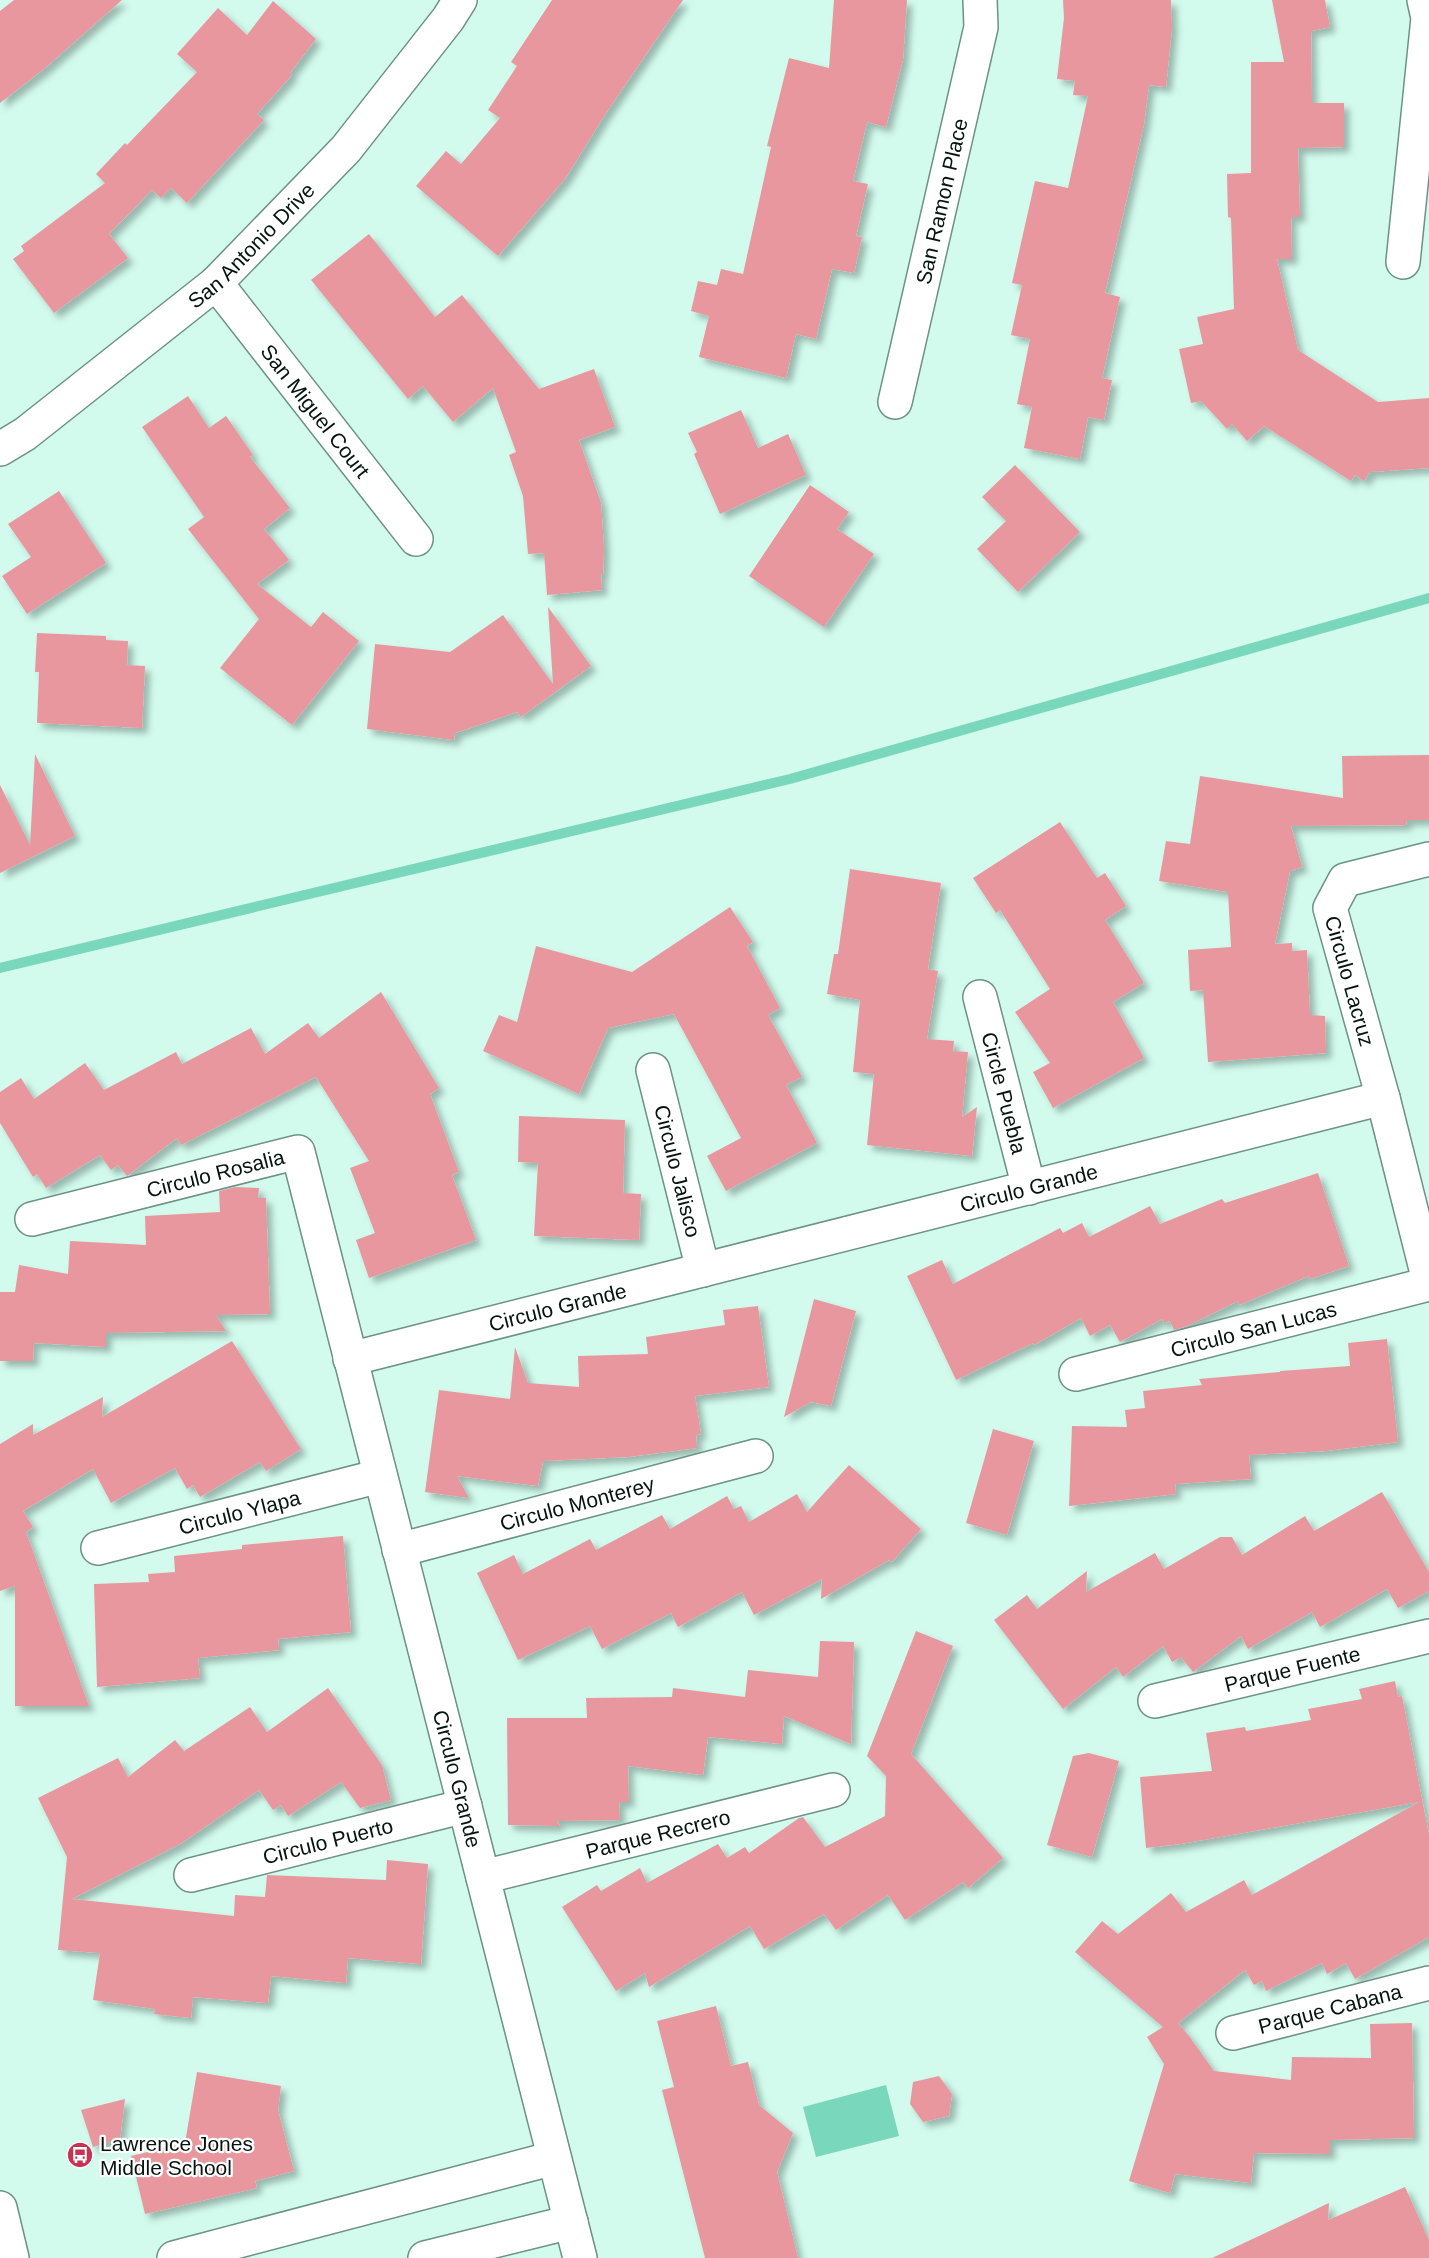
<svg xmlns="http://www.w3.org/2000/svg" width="1429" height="2258" viewBox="0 0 1429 2258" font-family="Arial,sans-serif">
<defs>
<filter id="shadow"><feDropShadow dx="5.5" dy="5.5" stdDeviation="3" flood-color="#0004"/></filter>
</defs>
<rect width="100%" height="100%" fill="#d2fbed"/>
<path fill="#79d7bc" d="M886 2085 899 2136 816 2157 803 2107Z"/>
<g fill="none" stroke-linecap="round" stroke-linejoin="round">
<path stroke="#79d7bc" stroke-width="10" d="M0 968 790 779 1429 598"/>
</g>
<g fill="#e9979e" filter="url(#shadow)">
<path d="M14 0H122L44 69 0 103V11Z"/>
<path d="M552 0H683L606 113 565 179 498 256 416 186 446 151 461 164 500 118 488 110 517 66 511 62Z"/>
<path d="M834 0H907L903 59 886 127 867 122 853 181 868 184 856 236 862 237 854 273 832 269 816 339 796 334 786 378 699 357 709 316 691 311 698 281 717 285 721 269 743 274 771 147 767 146 789 58 829 68Z"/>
<path d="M1063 0H1171L1172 28 1166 87 1149 85 1144 124 1105 293 1120 297 1102 378 1112 380 1104 420 1088 417 1080 459 1024 448 1032 407 1017 404 1030 339 1011 335 1022 285 1012 283 1035 181 1068 188 1088 96 1073 95 1075 81 1057 79 1064 18Z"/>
<path d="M1272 0H1325L1330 27 1311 31 1312 103H1344V147L1298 148 1300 217H1291L1292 259H1277L1298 350 1378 402 1429 398V468L1370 472 1364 481 1355 475 1351 481 1264 426 1247 441 1232 424 1227 429 1201 401 1191 403 1179 349 1203 344 1197 317 1234 309 1231 218 1228 217 1227 174 1251 173V62H1284Z"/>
<path d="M273 1 316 39 290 73 292 75 257 114 264 120 187 203 171 188 161 198 152 190 109 234 128 258 54 313 13 259 24 251 21 246 105 183 96 174 125 143 127 145 197 72 177 54 218 8 247 35Z"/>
<path d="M369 234 435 317 462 295 539 389 594 369 615 427 579 440 601 503 604 549 603 574H601L602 590 547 595 544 553 528 554 523 496 509 455 516 452 493 388 453 422 423 386 408 399 311 280Z"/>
<path d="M188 396 209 428 226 416 253 455 250 457 290 508 264 529 289 560 257 584 311 627 323 612 359 641 292 725 220 668 259 619 188 529 204 517 142 427Z"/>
<path d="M741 410 758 448 788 434 806 475 720 514 694 454 697 452 688 433Z"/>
<path d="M1015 465 1080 532 1018 592 977 549 1006 521 982 497Z"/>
<path d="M810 485 849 512 837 529 874 554 824 627 749 576Z"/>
<path d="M59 491 106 563 27 614 2 576 31 557 8 524Z"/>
<path d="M548 607 591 666 521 717 517 712 455 733 454 740 367 729 375 644 450 652 503 615 553 684Z"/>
<path d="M37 633 106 636V640L128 641 127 665 145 666 142 728 37 723 39 672H35Z"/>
<path d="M35 754 75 836 0 873V785L30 845Z"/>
<path d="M1429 755V820H1407L1406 825 1291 826 1302 867 1290 871 1275 944 1292 943V951L1307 950 1310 1015 1325 1016 1326 1053 1208 1062 1203 990 1190 991 1188 950 1231 947 1228 892 1159 881 1166 841 1190 844 1200 776 1343 798 1342 756Z"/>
<path d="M1060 822 1097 878 1105 873 1126 906 1105 920 1144 983 1113 1002 1144 1058 1053 1108 1033 1072 1050 1063 1015 1012 1050 989 1000 910 996 913 973 878Z"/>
<path d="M850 869 941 883 928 969 938 971 927 1039 954 1041 953 1051 968 1052 962 1117 977 1107 972 1156 867 1145 874 1074 853 1072 860 1000 827 994 834 954H838Z"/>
<path d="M730 907 753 942 747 946 780 1008 768 1015 802 1077 786 1085 817 1143 726 1191 707 1156 741 1138 674 1014 608 1028 579 1094 483 1051 499 1015 517 1022 536 946 632 972Z"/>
<path d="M381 992 439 1088 430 1094 459 1172 452 1175 476 1240 369 1278 356 1240 375 1233 350 1168 369 1161 316 1077 181 1145 177 1138 127 1176 118 1165 111 1170 100 1155 46 1188 37 1174 33 1177 0 1123V1092L21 1078 34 1099 85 1063 104 1090 176 1052 182 1064 251 1028 265 1054 308 1023 319 1038Z"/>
<path d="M519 1116 625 1120 623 1193 641 1194 639 1240 534 1236 538 1163 518 1162Z"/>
<path d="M1318 1173 1349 1266 1310 1279 1309 1276 1239 1305 1238 1301 1187 1326 1174 1330 1170 1321 1164 1323 1162 1319 1120 1342 1110 1325 1090 1336 1081 1318 1034 1345 1033 1343 956 1380 907 1276 942 1260 953 1284 1060 1228 1063 1233 1082 1223 1089 1237 1150 1206 1160 1224 1222 1199 1225 1203Z"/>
<path d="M235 1187 259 1188 258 1198H266L270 1314 216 1315 226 1331 106 1333V1347L34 1343 33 1361H0V1292H15L19 1265 68 1274 70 1241 146 1245 145 1216 220 1212 219 1191Z"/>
<path d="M814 1299 856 1311 831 1406 811 1402 784 1417Z"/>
<path d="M758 1306 769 1387 695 1396 701 1434 696 1435 697 1448 628 1457 543 1461 538 1486 457 1476 469 1498 425 1492 439 1390 510 1399 515 1347 528 1383 579 1387 578 1356 648 1354 646 1337 725 1325 723 1310Z"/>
<path d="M1387 1339 1398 1442 1325 1451 1249 1455 1251 1479 1175 1484 1176 1494 1069 1506 1072 1426 1127 1427 1125 1410 1145 1408 1143 1391 1202 1385 1199 1379 1280 1372V1371L1350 1366 1348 1343Z"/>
<path d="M232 1341 301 1449 266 1471 260 1462 200 1497 193 1485 187 1489 175 1468 111 1503 93 1469 23 1511 33 1527 26 1532 89 1706H15V1586L0 1591V1444L33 1424V1435L103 1397 102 1417Z"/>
<path d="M993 1429 1034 1441 1007 1535 966 1523Z"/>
<path d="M849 1465 921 1529 892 1562 889 1560 821 1599 822 1579 754 1615 742 1592 678 1627 671 1613 602 1649 590 1626 518 1660 477 1573 514 1555 523 1574 590 1539 596 1550 662 1515 670 1529 727 1496 734 1509 741 1506 749 1522 797 1494 807 1512Z"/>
<path d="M1382 1492 1429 1572V1591L1398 1608 1387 1589 1320 1627 1312 1612 1248 1649 1241 1636 1193 1672 1181 1657 1172 1662 1163 1646 1123 1677 1116 1667 1063 1709 994 1620 1027 1595 1037 1609 1087 1571 1086 1592 1155 1553 1164 1569 1220 1537H1232L1242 1555 1305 1516 1314 1531Z"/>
<path d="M343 1536 351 1632 278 1639 279 1650 198 1658 200 1678 97 1687 94 1584 149 1582 148 1574 175 1572 174 1556 242 1549V1545Z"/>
<path d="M916 1631 953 1646 911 1754 1003 1858 968 1888 963 1882 905 1920 888 1895 836 1930 824 1914 764 1949 750 1926 649 1987 645 1973 616 1991 562 1907 597 1885 601 1891 640 1868 647 1883 718 1844 727 1858 745 1847 749 1853 799 1818 803 1817 825 1847 885 1816 886 1776 867 1756Z"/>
<path d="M820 1641 854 1642 851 1744 784 1716 782 1744 708 1737 703 1775 628 1766 629 1802H619L620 1820 557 1821 560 1826 508 1825 507 1718H587L586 1698 672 1697 673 1688 745 1697 748 1670 818 1677Z"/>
<path d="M1395 1681 1398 1697 1402 1696 1429 1835V1937L1355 1979 1346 1963 1327 1974 1322 1963 1266 1991 1262 1981 1254 1985 1245 1970 1178 2023 1189 2036 1214 2071 1291 2080 1292 2057 1371 2058 1370 2024 1412 2023 1414 2138 1330 2140V2154L1254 2153 1251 2183 1175 2174 1170 2193 1129 2181 1164 2064 1147 2037 1163 2027 1075 1952 1102 1921 1118 1934 1171 1893 1186 1912 1244 1880 1252 1895 1419 1802 1180 1844 1146 1848 1140 1777 1212 1771 1206 1733 1245 1727 1246 1731 1311 1720 1308 1709 1362 1699 1359 1689Z"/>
<path d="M328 1688 382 1765 391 1800 360 1808 341 1782 288 1816 281 1805 273 1810 259 1790 180 1844 72 1899 234 1916 235 1895 265 1897 267 1875 386 1880 387 1860 428 1864 421 1964 348 1958 346 1983 271 1976 268 2003 193 1997 191 2018 154 2014 155 2009 93 2000 100 1953 58 1950 67 1857 38 1798 118 1758 128 1777 175 1740 184 1751 250 1707 267 1732Z"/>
<path d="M1089 1753 1119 1761 1092 1857 1047 1845 1073 1756Z"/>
<path d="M716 2006 731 2066 748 2062 759 2105 793 2133 777 2172 798 2258H705L662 2090 674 2087 657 2021Z"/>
<path d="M197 2072 281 2086 278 2110 294 2171 255 2181 257 2188 145 2214 131 2156 185 2143Z"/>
<path d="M939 2076 952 2094 949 2116 923 2122 910 2104 913 2082Z"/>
<path d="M125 2099 120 2139 93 2147 81 2110Z"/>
<path d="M1405 2187 1429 2240V2258H1212L1329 2203 1328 2220Z"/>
</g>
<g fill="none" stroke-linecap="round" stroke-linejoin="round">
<g stroke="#6c9185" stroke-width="36">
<g id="minor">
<path d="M1403 262 1428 18 1424 0"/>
<path id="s1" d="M216 283 416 539"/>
<path id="s2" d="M895 402 981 27 980 0"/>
<path id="s3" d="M0 449 25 434 216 283 346 149 448 19 460 0"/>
<path id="s4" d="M1429 859 1345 880 1330 908 1383 1098 1429 1281"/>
<path id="s5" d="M980 997 1029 1188"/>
<path id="s6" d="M653 1070 703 1270"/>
<path id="s7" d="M32 1219 298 1152 580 2258"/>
<path id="s8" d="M350 1359 1383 1098"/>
<path id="s9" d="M1076 1374 1429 1284"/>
<path id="s10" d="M98 1548 380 1476"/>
<path id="s11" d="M399 1550 756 1456"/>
<path id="s12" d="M1155 1701 1429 1636"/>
<path id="s13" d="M191 1875 465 1806"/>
<path id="s14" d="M483 1877 833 1790"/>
<path id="s15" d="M1233 2033 1429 1983"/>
<path d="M0 2208 12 2258"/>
<path d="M174 2258 554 2158"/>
<path d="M425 2258 571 2222"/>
</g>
</g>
<use href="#minor" stroke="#fff" stroke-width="33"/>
</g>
<defs>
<g id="bus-disc" transform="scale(1.35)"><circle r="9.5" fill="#c53451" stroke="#fff"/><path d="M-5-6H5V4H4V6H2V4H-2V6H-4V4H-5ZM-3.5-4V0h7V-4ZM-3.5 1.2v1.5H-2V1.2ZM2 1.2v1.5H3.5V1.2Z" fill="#fff"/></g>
</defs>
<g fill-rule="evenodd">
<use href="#bus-disc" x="80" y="2155"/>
</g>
<g text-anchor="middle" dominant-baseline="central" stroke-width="4.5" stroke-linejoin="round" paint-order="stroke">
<g font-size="21" fill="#06140f" stroke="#fff">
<text stroke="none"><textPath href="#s2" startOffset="206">San Ramon Place</textPath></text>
<text stroke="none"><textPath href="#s3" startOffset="324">San Antonio Drive</textPath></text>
<text stroke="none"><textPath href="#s1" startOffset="162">San Miguel Court</textPath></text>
<text stroke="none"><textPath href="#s4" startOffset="194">Circulo Lacruz</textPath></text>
<text stroke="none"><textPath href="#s5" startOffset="99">Circle Puebla</textPath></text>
<text stroke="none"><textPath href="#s6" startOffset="104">Circulo Jalisco</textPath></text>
<text stroke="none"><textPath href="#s7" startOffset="189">Circulo Rosalia</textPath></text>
<text stroke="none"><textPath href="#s8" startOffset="700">Circulo Grande</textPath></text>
<text stroke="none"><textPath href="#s8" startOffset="214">Circulo Grande</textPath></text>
<text stroke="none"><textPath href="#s9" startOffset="183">Circulo San Lucas</textPath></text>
<text stroke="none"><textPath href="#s11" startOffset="184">Circulo Monterey</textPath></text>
<text stroke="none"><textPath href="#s10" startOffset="146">Circulo Ylapa</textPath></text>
<text stroke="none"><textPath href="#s12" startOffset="141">Parque Fuente</textPath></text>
<text stroke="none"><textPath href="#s7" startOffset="921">Circulo Grande</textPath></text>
<text stroke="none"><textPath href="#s14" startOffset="180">Parque Recrero</textPath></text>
<text stroke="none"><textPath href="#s13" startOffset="141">Circulo Puerto</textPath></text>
<text stroke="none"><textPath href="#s15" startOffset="100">Parque Cabana</textPath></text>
</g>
<g font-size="21" fill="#06140f" stroke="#fff" text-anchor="start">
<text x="100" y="2143">Lawrence Jones<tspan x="100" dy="24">Middle School</tspan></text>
</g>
</g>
</svg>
